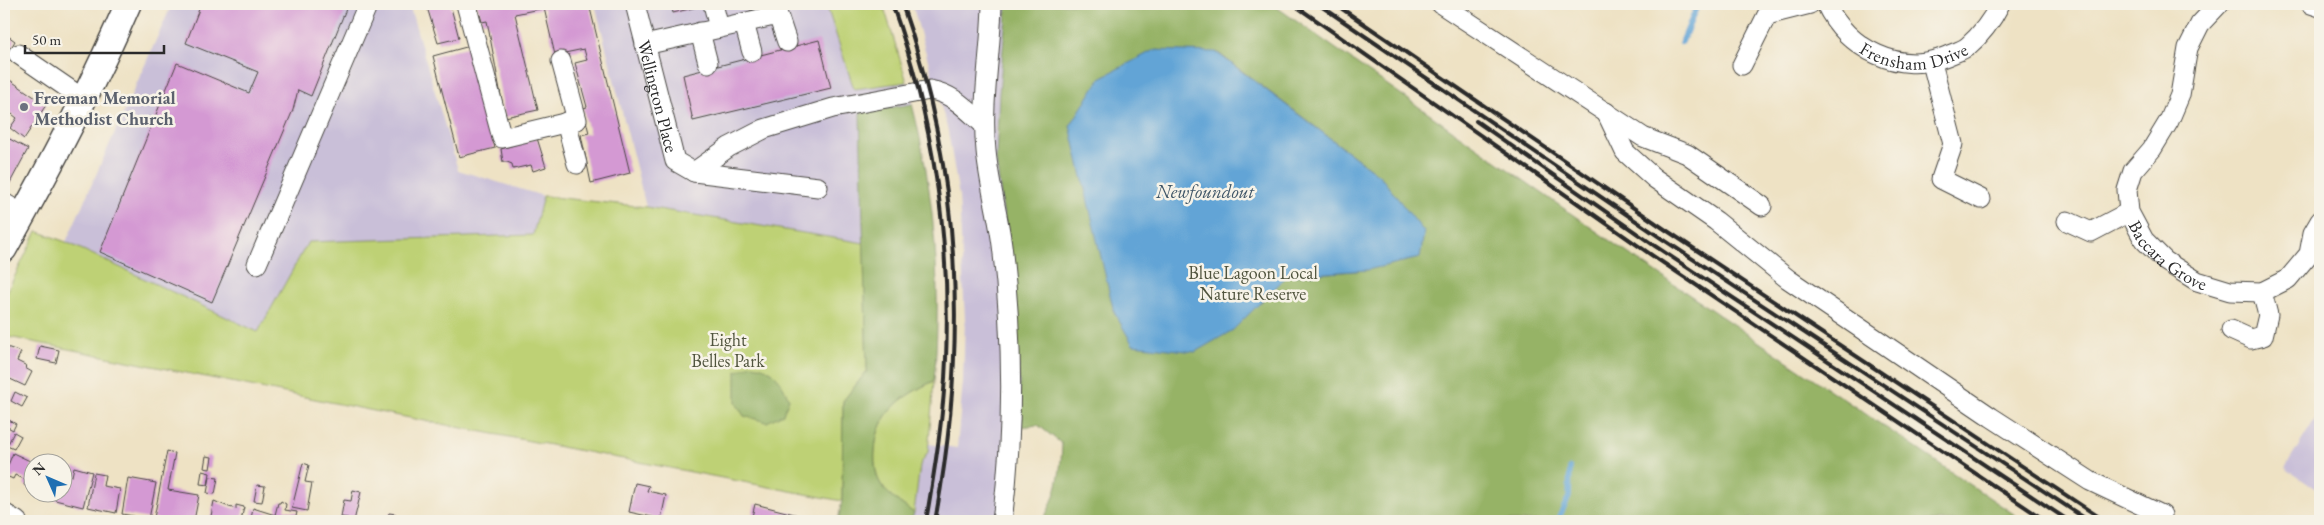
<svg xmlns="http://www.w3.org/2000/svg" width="2324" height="525" viewBox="0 0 2324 525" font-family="'EB Garamond',serif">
<rect width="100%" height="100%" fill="#f7f3e8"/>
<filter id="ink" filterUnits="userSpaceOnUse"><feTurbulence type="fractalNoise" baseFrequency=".02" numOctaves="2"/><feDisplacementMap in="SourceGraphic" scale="10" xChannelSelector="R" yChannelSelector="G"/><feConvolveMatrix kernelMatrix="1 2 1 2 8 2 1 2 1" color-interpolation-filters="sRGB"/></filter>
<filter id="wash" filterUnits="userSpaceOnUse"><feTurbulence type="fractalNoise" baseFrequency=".0096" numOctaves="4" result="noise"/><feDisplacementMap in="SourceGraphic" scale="20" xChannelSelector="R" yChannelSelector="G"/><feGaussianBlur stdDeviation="1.12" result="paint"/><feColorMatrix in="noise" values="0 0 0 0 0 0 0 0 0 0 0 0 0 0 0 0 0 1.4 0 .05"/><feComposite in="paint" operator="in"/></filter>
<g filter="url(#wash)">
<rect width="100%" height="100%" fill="#eee2c4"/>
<g fill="#c9bfd8">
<path d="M172 4H409L458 170 543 196 533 235 308 242 258 333 66 242Z"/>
<path d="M595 4H826L854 89 907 82 912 104 860 113 864 243 646 207Z"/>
<path d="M912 4H1007L996 134 1015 296 1020 400 1017 401 1020 427 1013 521H911L920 465 929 444 957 448 963 381 965 319 959 196 948 131Z"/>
<path d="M2320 411V492L2285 468Z"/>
</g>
<g fill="#bed175" stroke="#747e50">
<path d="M826 4H883L907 82 854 89Z"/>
<path d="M543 196 646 207 864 243 867 371 843 401 842 501 379 412 4 336V298L37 231 66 242 258 332 308 242 533 235Z"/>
<path d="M934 381 928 452 920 465 914 513C902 504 886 495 879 481 875 472 874 460 875 451 877 412 902 396 934 381Z"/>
</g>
<g fill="#96b366" stroke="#606f48" fill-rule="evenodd">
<path d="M1007 4H1272L1626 252 2024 521H1760L1753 518 1743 521H1042C1057 498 1061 471 1062 444L1038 425 1020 427 1017 401 1020 400 1015 296 996 160 999 94ZM1217 52 1380 176 1367 270 1287 276Z"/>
<path d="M912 104C935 193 942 289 934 381 902 396 877 412 875 451 874 460 875 472 879 481 886 495 902 504 914 513L911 521H838L842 501 843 401 867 371 860 113Z"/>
<path d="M751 365C774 367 780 379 789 399L783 414 767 422 744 416 736 403V372Z"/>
</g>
<path fill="#62a4d6" stroke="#466880" d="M1154 50 1216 52 1380 176 1424 232 1420 258 1367 270 1287 276 1233 330 1195 352 1133 345 1114 312 1070 126 1100 78Z"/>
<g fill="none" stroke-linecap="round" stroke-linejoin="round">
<g stroke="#62a4d6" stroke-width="5.5">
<path d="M1682 42 1698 4"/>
<path d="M1557 521 1569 497 1570 468"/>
</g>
</g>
<g id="blocks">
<g fill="#d499d3">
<path d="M201 4H348L311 96 298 90 293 110 212 302 100 252 177 63 249 93 258 72 186 43Z"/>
<path d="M426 4H450L459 38 438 43Z"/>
<path d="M477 4H589L630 173 591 183 581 135 589 133 583 108 587 107 575 63 587 60 584 49 555 55 544 8 515 14 538 110 505 117 487 21 482 22Z"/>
<path d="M671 4H700L701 6 673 13Z"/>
<path d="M748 4H773L750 10Z"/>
<path d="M4 33 15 41 4 60Z"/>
<path d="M819 40 831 88 693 121 683 75Z"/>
<path d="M470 46 495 148 459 157 433 56Z"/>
<path d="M4 76 46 105 24 139 10 128 17 118 4 108Z"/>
<path d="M6 137 28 149 4 194V141Z"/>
<path d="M537 138 546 167 533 171 531 165 513 169 512 164 507 162H503L501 149Z"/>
<path d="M4 346 21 352 17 361 27 366 25 368 32 372 25 386 8 378 4 388Z"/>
<path d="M40 346 59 350 56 363 37 359Z"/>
<path d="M15 392 27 398 22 407 11 401Z"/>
<path d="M7 419 16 424 13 430 4 425Z"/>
<path d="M14 432 21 436 14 449 7 446Z"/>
<path d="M167 451 175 453 168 490 199 495 194 521H162L154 518Z"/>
<path d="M13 453 32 462V488L24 485 26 480 15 475 13 479 4 475Z"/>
<path d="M206 456 212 457 210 469 204 468Z"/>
<path d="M303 463 309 465 305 482 312 483 307 511 292 508Z"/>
<path d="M74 467 92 472 83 507 55 500 57 492H62V473L72 476Z"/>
<path d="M202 471 210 473 208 485 200 484Z"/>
<path d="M94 473 105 475 103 486 120 489 116 513 88 507Z"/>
<path d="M210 477 218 478 215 494 207 493Z"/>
<path d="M128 478 156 483 149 519 122 514Z"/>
<path d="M635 483 649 486 647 491 666 495 661 519 629 512Z"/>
<path d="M257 485 265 486 262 502 254 501Z"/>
<path d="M353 490 361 492 354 521H348V518L341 517 344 500 351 501Z"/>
<path d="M45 492H53L51 499 44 496Z"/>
<path d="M214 501 229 507 236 509V505L244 507 241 521H210Z"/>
<path d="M281 501 286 504 285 510 297 512 295 521H256L251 519 253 508 275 515 278 503H280Z"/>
<path d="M755 504 798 515 796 521H751Z"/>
<path d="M389 513 396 514 395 521H387Z"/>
</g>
</g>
</g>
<g filter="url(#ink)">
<use href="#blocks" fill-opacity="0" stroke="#484642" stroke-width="1"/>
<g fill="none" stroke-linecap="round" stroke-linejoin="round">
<g stroke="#484642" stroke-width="21">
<g id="minor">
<path d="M466 4 502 138 577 120 561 61"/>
<path id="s1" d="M635 4 675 161 694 172 818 187"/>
<path d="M713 4 719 28"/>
<path d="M992 4C991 53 981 103 986 151 989 183 998 214 1002 245 1013 337 1014 430 1002 521"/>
<path d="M1441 4 1643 137 1687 154 1762 206"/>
<path id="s2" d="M1826 4C1847 49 1900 76 1947 56 1953 53 1962 51 1968 46 1982 34 1992 20 2000 4"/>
<path id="s3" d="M2219 4 2200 24 2188 48 2180 95 2169 121 2152 149 2133 171 2127 190 2129 212 2144 240 2165 261 2197 281 2230 291 2262 292 2288 279 2309 254 2313 233 2320 221"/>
<path d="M2311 4 2320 7"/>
<path d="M744 23 752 52"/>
<path d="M700 32 708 63"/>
<path d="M645 45 778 15 787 42"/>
<path d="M18 54 85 100"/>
<path d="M1932 63 1953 144 1941 179 1981 199"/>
<path d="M1742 65 1767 15 1810 4"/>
<path d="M1606 112 1625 152 1654 178 1716 221 1788 279 1991 417 2090 481 2162 515"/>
<path d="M566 122 577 164"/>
<path d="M694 172 729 147 764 129 833 108 930 90C954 94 967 110 984 125"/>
<path d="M4 203 24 215"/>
<path d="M2067 221 2091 232 2129 212"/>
<path d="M257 264 368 4"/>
<path d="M2231 330 2251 339 2263 336 2268 315 2262 292"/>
<path d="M4 513 17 521"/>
</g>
</g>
<g stroke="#484642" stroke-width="28">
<path id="major" d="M4 249C49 169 92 88 128 4"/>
</g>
<use href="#minor" stroke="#fff" stroke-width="19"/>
<use href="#major" stroke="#fff" stroke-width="25"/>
<g stroke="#2b2b2b" stroke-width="4">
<path d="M892 4C933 117 951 239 946 359 944 413 935 468 926 521"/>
<path d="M902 4C962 174 968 345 935 521"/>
<path d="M1293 4 1650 254 2046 521"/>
<path d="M1318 4 1661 238 2089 521"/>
<path d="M1335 4 1666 230 2105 521"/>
<path d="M1476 121 1655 246 2069 521"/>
</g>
</g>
</g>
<circle fill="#6b7280" stroke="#f7f3e8" stroke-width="2" cx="24" cy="107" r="5"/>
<g text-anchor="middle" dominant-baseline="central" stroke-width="5" stroke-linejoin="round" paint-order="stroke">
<g font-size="18" fill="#2b2b2b" stroke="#f7f3e8">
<text stroke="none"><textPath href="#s2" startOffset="111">Frensham Drive</textPath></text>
<text stroke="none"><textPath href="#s1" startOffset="95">Wellington Place</textPath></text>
<text stroke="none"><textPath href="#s3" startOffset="294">Baccara Grove</textPath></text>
</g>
<g font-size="18" font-weight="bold" fill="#5b616d" stroke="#f7f3e8" text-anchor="start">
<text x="34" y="97">Freeman Memorial<tspan x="34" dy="21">Methodist Church</tspan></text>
</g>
<g font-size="18" fill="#50543e" stroke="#f7f3e8">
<text x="1253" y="272">Blue Lagoon Local<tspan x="1253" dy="21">Nature Reserve</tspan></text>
<text x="728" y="339">Eight<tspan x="728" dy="21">Belles Park</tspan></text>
</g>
<g font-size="19" font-style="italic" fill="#3e5567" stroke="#f7f3e8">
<text x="1205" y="191">Newfoundout</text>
</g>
</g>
<rect width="2324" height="525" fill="none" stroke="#f7f3e8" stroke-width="20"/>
<g transform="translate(48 478) rotate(315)"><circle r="24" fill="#f7f3e8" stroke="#a5a39c"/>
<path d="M0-4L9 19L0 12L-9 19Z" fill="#1f6fb2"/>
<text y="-8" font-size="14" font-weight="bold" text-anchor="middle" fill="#2b2b2b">N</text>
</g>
<path d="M25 45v8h139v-8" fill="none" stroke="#2b2b2b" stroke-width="2.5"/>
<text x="32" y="45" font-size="15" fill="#2b2b2b" stroke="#f7f3e8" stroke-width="4" paint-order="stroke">50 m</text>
</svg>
